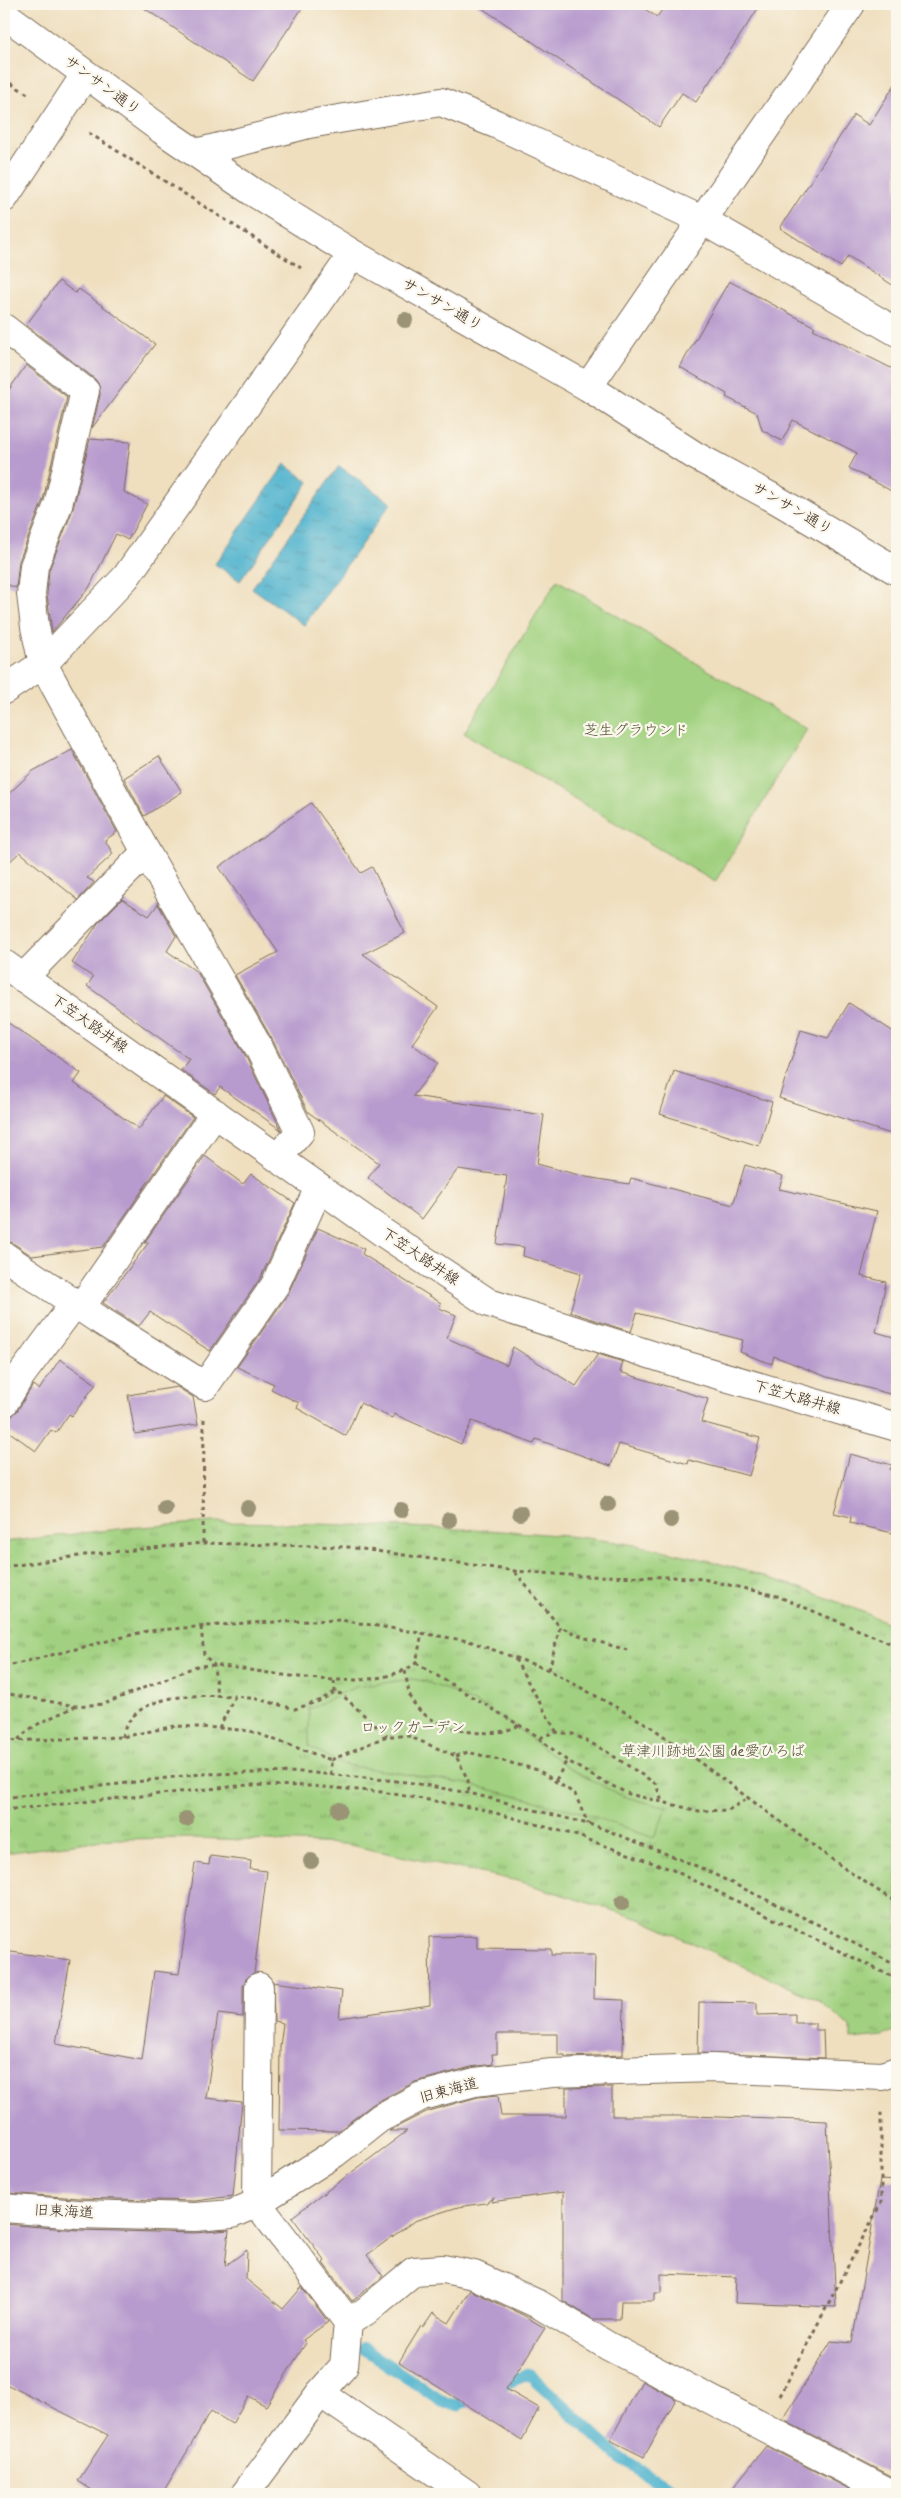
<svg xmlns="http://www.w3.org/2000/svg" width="901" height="2498" viewBox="0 0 901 2498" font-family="Mynerve,'Klee One',sans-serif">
<defs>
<pattern id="grass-tufts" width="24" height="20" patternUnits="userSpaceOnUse" patternTransform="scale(1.25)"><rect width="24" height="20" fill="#a1d180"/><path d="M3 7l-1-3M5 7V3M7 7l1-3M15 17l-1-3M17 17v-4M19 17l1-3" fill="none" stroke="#84aa68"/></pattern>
<pattern id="water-ripples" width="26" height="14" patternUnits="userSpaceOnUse" patternTransform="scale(1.25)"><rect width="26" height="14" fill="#4eb2cd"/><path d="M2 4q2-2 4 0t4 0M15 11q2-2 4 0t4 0" fill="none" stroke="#4291a6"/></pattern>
</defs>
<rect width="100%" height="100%" fill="#fbf7ec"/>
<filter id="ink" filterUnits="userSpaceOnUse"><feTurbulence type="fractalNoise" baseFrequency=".02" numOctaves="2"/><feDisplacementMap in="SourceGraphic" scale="10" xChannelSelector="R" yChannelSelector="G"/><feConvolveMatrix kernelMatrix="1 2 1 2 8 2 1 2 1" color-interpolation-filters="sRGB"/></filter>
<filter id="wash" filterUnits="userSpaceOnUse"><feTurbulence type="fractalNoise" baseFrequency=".0096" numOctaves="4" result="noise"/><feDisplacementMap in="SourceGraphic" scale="20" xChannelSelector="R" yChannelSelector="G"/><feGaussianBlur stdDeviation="1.12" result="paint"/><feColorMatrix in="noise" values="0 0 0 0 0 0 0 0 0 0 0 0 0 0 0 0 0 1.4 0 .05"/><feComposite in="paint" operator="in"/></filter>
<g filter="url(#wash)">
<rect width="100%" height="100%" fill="#efdfbf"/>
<path fill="url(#grass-tufts)" stroke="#6e7e4f" d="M214 1522C278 1522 341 1525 404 1527 492 1530 584 1533 671 1552 749 1569 825 1594 897 1627V2029L883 2036 851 2039V2027L818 2000 640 1919 518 1881 345 1844 196 1838 112 1839 4 1853V1542L127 1528Z"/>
<g fill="#a1d180" stroke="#6e7e4f">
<path d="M557 580 807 729 715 882 464 733Z"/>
<path d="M412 1679 423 1681 453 1692 486 1709 516 1727 570 1769 622 1796 667 1808 654 1838 584 1813 468 1784 340 1764 309 1746V1709L355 1687Z"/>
</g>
<g fill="url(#water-ripples)" stroke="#446e76">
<path d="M285 464 309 482 240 581 215 564Z"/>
<path d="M339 466 391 503 304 625 252 588Z"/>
</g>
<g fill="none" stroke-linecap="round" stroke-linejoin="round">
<g stroke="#4eb2cd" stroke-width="12">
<path d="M363 2348 446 2404 457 2405 478 2395"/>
<path d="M497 2387 529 2374 622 2460 680 2494"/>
</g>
</g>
<g id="blocks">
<g fill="#b89bce">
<path d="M138 4H305L253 81Z"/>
<path d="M476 4H637L657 17 666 4H761L696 102 682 93 659 127Z"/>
<path d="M897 81V288L848 256 841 267 780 228 854 115 869 125Z"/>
<path d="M59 281 75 293 79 289 155 344 92 428 100 395 99 385 95 379 26 325Z"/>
<path d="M729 281 815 327 813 329 897 371V494L849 468 857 453 793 420 782 441 762 430 757 413 726 397 727 394 680 367Z"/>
<path d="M26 365 67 397 43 500 19 561 16 588 4 583V397Z"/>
<path d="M90 439 130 442 124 492 147 504 128 540 116 534 89 588 52 632 47 594 49 570 73 509Z"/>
<path d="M72 750 117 832 105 840 113 854 87 878 94 882 78 900 20 852 4 867V798L33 771Z"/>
<path d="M159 756 182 792 144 816 124 778Z"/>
<path d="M311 803 361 873 372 867 405 933 363 954 438 1007 412 1044 438 1063 413 1096 544 1115 537 1164 586 1177 629 1184 631 1178 733 1205 745 1165 783 1176 779 1189 877 1211 861 1276 886 1282 876 1332 897 1338V1396L827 1377 774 1356 772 1364 740 1352 743 1340 637 1313 631 1332 570 1312 581 1273 523 1256 524 1247 497 1244 507 1176 458 1169 422 1219 368 1178 379 1163 308 1112 273 1041 235 975 278 952 219 867Z"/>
<path d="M122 899 149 916 158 904 176 936 167 951 197 972 245 1055 281 1130 220 1087 215 1094 181 1070 189 1059 87 986 93 977 72 963 98 923Z"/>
<path d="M849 1003 897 1034V1136L779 1098 801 1030 828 1038Z"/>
<path d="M4 1020 81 1073 74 1083 139 1129 163 1096 193 1117 103 1247 32 1256 13 1243 4 1241Z"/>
<path d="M674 1071 772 1102 759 1146 660 1114Z"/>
<path d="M205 1156 243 1184 251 1174 295 1203 261 1277 210 1351 150 1312 139 1326 103 1303 149 1242 144 1243Z"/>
<path d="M318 1228 364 1249 362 1254 441 1303 439 1308 456 1315 447 1338 507 1365 513 1347 576 1386 598 1354 623 1362 620 1372 708 1399 701 1422 760 1438 749 1476 689 1460 688 1464 619 1444 611 1466 536 1439 534 1444 472 1421 461 1444 394 1414 392 1418 360 1403 346 1436 297 1408 299 1403 271 1389 274 1384 237 1367 288 1294Z"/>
<path d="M60 1359 96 1384 72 1416 69 1414 56 1433 51 1430 36 1451 4 1428V1419L11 1417 17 1411 33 1385 39 1390Z"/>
<path d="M177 1387 193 1397 198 1424 135 1434 128 1395Z"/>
<path d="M850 1454 892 1465 890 1470 897 1472V1534L850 1523 851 1517 834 1513Z"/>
<path d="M210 1856 251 1861 250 1869 267 1871 254 1973 246 1979 243 1986V2017L218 2014 206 2098 242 2102 233 2196 195 2201 79 2198 4 2193V1951L70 1960 56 2044 142 2060 154 1971 179 1974 195 1863 209 1865Z"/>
<path d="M477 1936V1948L551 1949V1955H595L594 1999 624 2000 623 2055 565 2057V2055H558V2034H497V2054H492L493 2064 471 2067 415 2082 373 2104 338 2131 279 2130 280 2047 283 2023 274 2021 273 1982 342 1991 339 2018 430 2005 429 1937Z"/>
<path d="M699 2002 757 2003V2015L795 2014V2023H815V2030H823L824 2058 698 2053Z"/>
<path d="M612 2087V2116H692L827 2121 836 2307 735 2303 736 2277 661 2274V2293H655V2301H621L620 2319H593L563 2301V2192L491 2202 494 2197 486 2203 458 2207 414 2221 367 2255 383 2276 352 2301 323 2263 325 2261 292 2217 407 2131H389L428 2111 478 2097 498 2095 501 2116H566V2088Z"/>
<path d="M880 2180 897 2181V2479L783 2420 831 2341 852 2343Z"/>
<path d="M4 2224 78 2230 195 2233 229 2230 225 2266 247 2250 246 2279 283 2309 302 2287 328 2322 303 2340 306 2343 266 2406 248 2396 232 2424 211 2411 162 2494H98L78 2481 108 2435 4 2383Z"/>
<path d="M470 2290 523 2315 545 2328 506 2389 539 2408 522 2440 399 2362 421 2326 423 2328 433 2313 449 2323Z"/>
<path d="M642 2381 676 2399 644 2457 610 2440Z"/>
<path d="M766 2446 859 2494H728Z"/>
</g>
</g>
</g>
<g filter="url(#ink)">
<use href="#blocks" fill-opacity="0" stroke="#7a6956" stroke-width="1"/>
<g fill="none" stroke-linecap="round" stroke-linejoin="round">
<g stroke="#7a6956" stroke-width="30">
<g id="minor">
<path d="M4 14 162 130 253 192 353 254 588 387 694 455 777 500 897 571"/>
<path d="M196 153 309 124 441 102 496 124 702 220 897 332"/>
<path d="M4 198 85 75"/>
<path d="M4 328 85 391 58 505 34 566 31 594 35 627 43 664 146 852 259 1048 300 1132 279 1156"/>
<path d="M588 387 851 4"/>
<path d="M4 690 43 664 126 577 353 254"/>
<path d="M23 978 146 852"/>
<path d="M4 1256 98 1319 205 1386 275 1285 319 1187"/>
<path d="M81 1307 215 1113"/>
<path d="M4 1403 19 1378 75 1303"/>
<path d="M4 2208 78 2214 195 2217 232 2214 257 2203 335 2153 380 2118 422 2096 475 2082 552 2073 713 2068 882 2076 897 2071"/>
<path d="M348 2322 366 2311 414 2271 443 2269 474 2275 540 2305 608 2346 892 2494"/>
<path d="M320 2393 467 2494"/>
<path d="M245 2494 320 2393 344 2366 348 2322 257 2203 259 1987"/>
</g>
</g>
<g stroke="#7a6956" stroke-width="30">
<path id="major" d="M4 964 385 1234 489 1303 674 1362 897 1427"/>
</g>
<g stroke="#7a6956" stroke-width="3" stroke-dasharray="4 4" stroke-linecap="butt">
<path d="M4 79 31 96"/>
<path d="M89 133 301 268"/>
<path d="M203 1543 204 1419"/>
<path d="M4 1567 92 1554 203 1543 348 1547 515 1571 581 1576 672 1577 703 1579 777 1596 897 1646"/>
<path d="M515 1572 560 1627"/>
<path d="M201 1627 204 1655 214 1665 217 1696"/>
<path d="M515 1659 557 1733"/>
<path d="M416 1663 534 1734 563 1758 596 1778 629 1794 699 1811 728 1810 749 1798"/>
<path d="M4 1667 147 1631 245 1623 341 1620 469 1641 549 1670 650 1726 848 1871 897 1903"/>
<path d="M549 1670 560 1627 586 1638 627 1650"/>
<path d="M405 1671C407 1680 408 1694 413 1702 430 1730 491 1742 519 1725"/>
<path d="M334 1681 335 1692"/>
<path d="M4 1690 9 1694 75 1706 104 1704 197 1666 214 1665C269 1671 371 1697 416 1663L422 1633"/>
<path d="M219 1728 235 1696 257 1699 295 1709 319 1701 335 1692 341 1694 387 1736"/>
<path d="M122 1737C133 1691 197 1695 235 1696"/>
<path d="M540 1738 554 1732 573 1734 604 1750 656 1784 662 1802"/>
<path d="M18 1740C33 1723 54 1717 74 1707"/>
<path d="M4 1741 122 1737 175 1726 219 1728 250 1731 331 1760V1775"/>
<path d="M456 1756 468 1752 538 1770 575 1794 588 1824"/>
<path d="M331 1760 387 1736H408L456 1756 468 1780 469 1793"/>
<path d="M556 1780 567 1760"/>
<path d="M4 1798 200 1774 304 1772 407 1782 469 1793 596 1826 699 1867 825 1928 897 1966"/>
<path d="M4 1810 248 1785 311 1786 382 1792 481 1809 575 1835 673 1870 897 1979"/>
<path d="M780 2396 881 2203V2110"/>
</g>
<use href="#minor" stroke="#fff" stroke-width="28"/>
<use href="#major" stroke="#fff" stroke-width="28"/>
</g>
<g fill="#9a9374">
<circle cx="405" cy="320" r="8"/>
<circle cx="608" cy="1504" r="8"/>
<circle cx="165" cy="1508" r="8"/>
<circle cx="248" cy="1508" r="8"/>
<circle cx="401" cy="1510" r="8"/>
<circle cx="520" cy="1513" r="8"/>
<circle cx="449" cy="1520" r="8"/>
<circle cx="671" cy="1520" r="8"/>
<circle cx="339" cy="1810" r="8"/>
<circle cx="186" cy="1819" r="8"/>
<circle cx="311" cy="1861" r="8"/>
<circle cx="622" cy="1903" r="8"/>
</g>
</g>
<g text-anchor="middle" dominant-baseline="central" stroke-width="4.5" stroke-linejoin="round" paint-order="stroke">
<g font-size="15" fill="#3b2a1e" stroke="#fbf7ec">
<text transform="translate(102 86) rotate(36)">サンサン通り</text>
<text transform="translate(442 305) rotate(30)">サンサン通り</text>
<text transform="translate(792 509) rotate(30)">サンサン通り</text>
<text transform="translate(89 1024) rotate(35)">下笠大路井線</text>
<text transform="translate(420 1257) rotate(34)">下笠大路井線</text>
<text transform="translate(797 1398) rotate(16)">下笠大路井線</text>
<text transform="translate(449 2091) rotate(-15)">旧東海道</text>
<text transform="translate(64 2212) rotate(3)">旧東海道</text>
</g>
<g font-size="15" fill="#545436" stroke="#fbf7ec">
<text x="636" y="731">芝生グラウンド</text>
<text x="413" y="1728">ロックガーデン</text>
<text x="713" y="1752">草津川跡地公園 de愛ひろば</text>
</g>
</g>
<rect width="901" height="2498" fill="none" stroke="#fbf7ec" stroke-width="20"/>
</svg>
